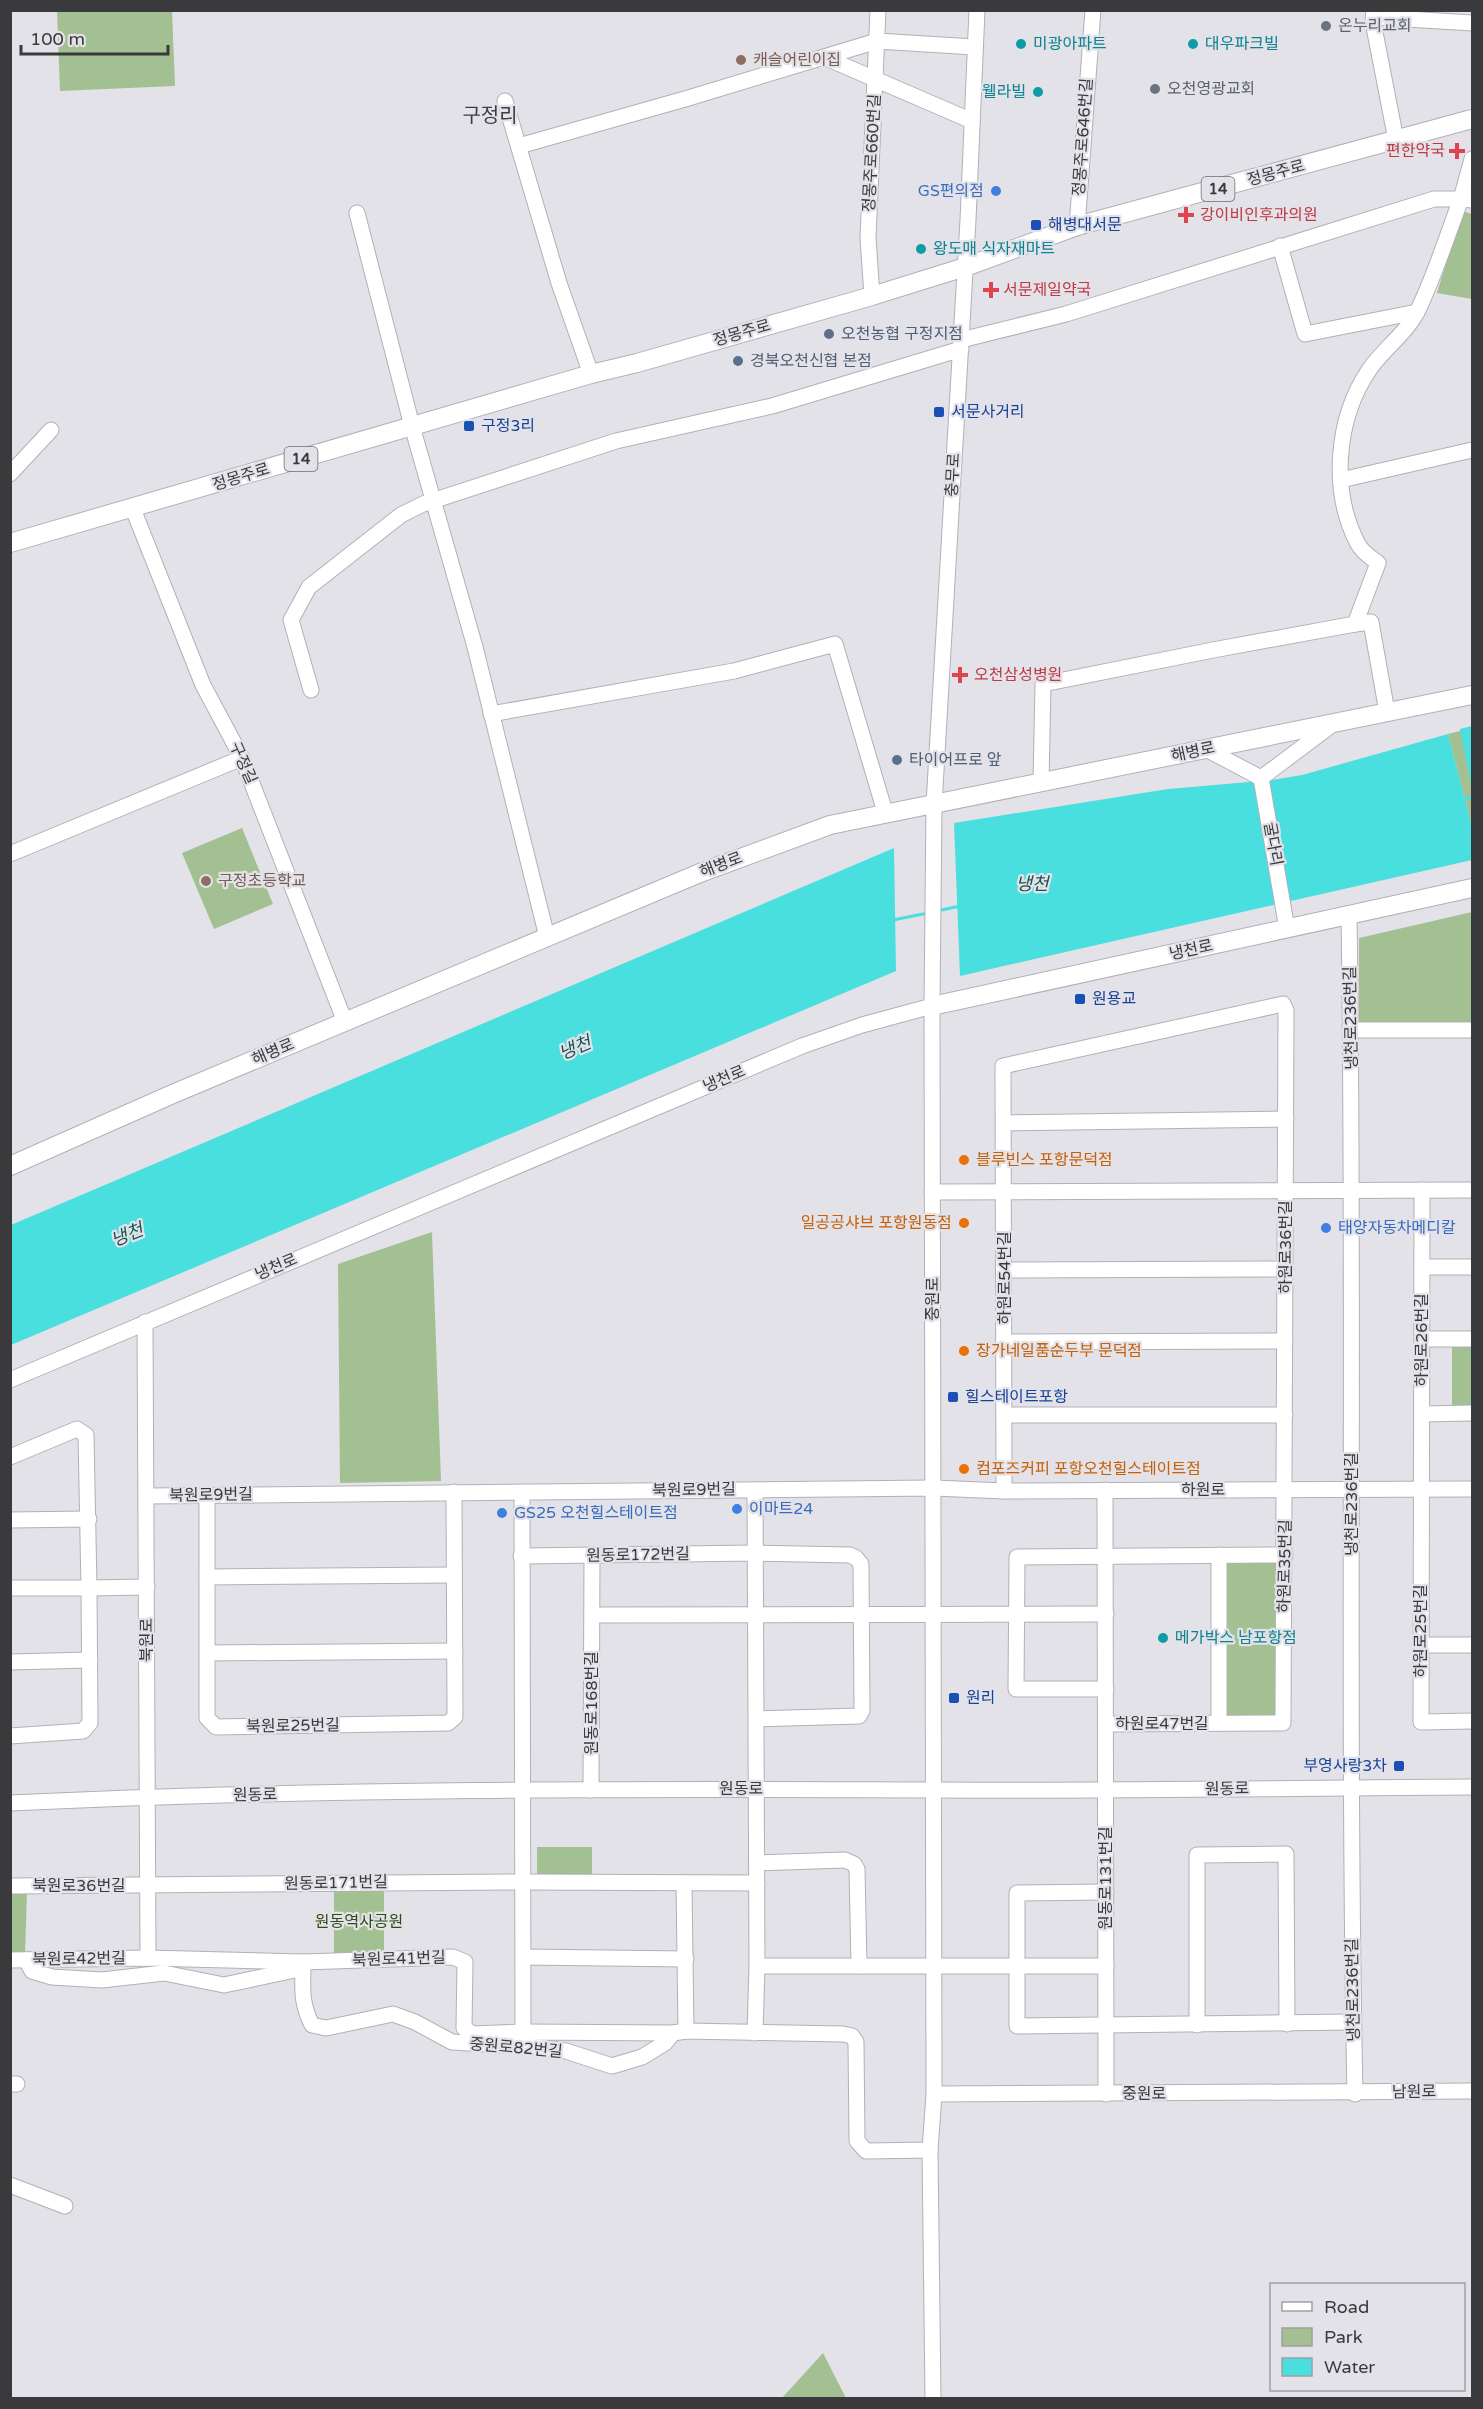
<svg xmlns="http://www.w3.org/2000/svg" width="1483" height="2409" viewBox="0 0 1483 2409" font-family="'Varela Round','Noto Sans KR',sans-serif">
<rect width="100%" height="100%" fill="#e4e2e9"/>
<g fill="#a2c091">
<path d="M57 11H172L175 86 60 91Z"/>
<path d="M1462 211 1472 214V299L1437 293Z"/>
<path d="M1472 728V827L1448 734Z"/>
<path d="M242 828 273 904 214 929 182 853Z"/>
<path d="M1472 912V1026L1363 1025 1359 1022V938Z"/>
<path d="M432 1232 441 1481 340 1483 338 1264Z"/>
<rect x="1452" y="1339" width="20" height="74"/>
<path d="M1272 1560 1279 1566 1280 1712 1274 1718 1222 1716 1221 1561Z"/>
<rect x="537" y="1847" width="55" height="28"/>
<path d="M11 1891H27L25 1955H11Z"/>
<rect x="334" y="1891" width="50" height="62"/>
<path d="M823 2353 846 2398H782Z"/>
</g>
<g fill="#4adfdf">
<path d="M1472 726V789L1460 729Z"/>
<path d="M1448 734 1472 827V860L960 976 954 823 1168 789 1272 780 1302 775Z"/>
<path d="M894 848 896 971 11 1345V1225Z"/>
</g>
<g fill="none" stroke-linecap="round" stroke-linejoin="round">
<g stroke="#4adfdf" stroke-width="3">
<path d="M1463 800 1472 797"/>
<path d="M937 911 960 906"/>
<path d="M893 920 928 913"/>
</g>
<g stroke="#b1b0b7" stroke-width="17">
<g id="minor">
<path d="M1374 10 1373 22 1396 140"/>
<path d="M1374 17 1472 23"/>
<path d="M824 57 972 121"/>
<path d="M505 101 559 283 591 374"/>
<path d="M519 146 685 99 877 41 974 47"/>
<path d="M1472 159 1461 199 1472 200"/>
<path d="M357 213 412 426 475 647 547 937"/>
<path d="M1077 227 1093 10"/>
<path d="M1280 246 1305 334 1417 312"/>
<path d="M872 296 868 238 878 10"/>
<path d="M961 340 1066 314 1434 199H1461C1447 236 1435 275 1418 310 1407 333 1383 349 1369 370 1336 419 1330 491 1358 544 1362 552 1371 558 1378 563L1355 624 1213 650 1043 684 1041 783"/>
<path d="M10 474 51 430"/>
<path d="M1341 480 1472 450"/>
<path d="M133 509 203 685 242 758 345 1022"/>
<path d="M1355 624 1371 622 1387 712"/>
<path d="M311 690 291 620 309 587 401 515 423 504 616 441 772 406 961 349"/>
<path d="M491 714 734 671 835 644 885 812"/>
<path d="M1206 749 1261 778"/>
<path d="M1261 778 1287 929"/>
<path d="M1261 778 1333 724"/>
<path d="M10 854 242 758"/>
<path d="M1349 915C1355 1308 1347 1701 1355 2094"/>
<path d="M1351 1030H1472"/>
<path d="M1004 1123 1286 1119"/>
<path d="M1422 1190 1421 1722 1472 1721"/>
<path d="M932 1192 1472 1190"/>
<path d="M1422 1267H1472"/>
<path d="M1005 1270 1286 1269"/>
<path d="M145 1322 148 1958"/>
<path d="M1422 1339H1472"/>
<path d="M1004 1342 1285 1341"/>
<path d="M10 1380 802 1046 862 1025 932 1006"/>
<path d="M1422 1414 1472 1413"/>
<path d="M1004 1415H1285"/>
<path d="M10 1457 77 1429 86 1435 89 1588 147 1587"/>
<path d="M755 1490 757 1966H1106"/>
<path d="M1105 1490 1106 2094"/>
<path d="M1004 1491 1003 1066 1283 1004 1286 1010 1283 1723 1106 1724"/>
<path d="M522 1492 523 2032"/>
<path d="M147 1496 934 1488 1004 1491 1472 1489"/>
<path d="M207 1496V1718L216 1727 448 1723 455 1717 454 1492"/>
<path d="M10 1520 89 1519"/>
<path d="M521 1556 755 1553 850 1555 856 1558 861 1564 862 1711 859 1716 757 1719"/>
<path d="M207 1577 454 1575"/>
<path d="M10 1588H89L90 1723 83 1731 10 1736"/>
<path d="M593 1615 1106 1614"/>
<path d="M1421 1645H1472"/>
<path d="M208 1653 455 1651"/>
<path d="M10 1662 90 1660"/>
<path d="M1106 1689H1016L1017 1557 1285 1555"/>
<path d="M1219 1723V1555"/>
<path d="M591 1790 592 1556"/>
<path d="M10 1803C319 1788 628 1789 936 1790 1115 1791 1294 1788 1472 1787"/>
<path d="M757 1863 845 1860 854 1864 857 1869 859 1966"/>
<path d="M684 1884 686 2031"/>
<path d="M10 1886 523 1882 757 1883"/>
<path d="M1106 1892 1017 1893V2026L1353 2022"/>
<path d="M524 1957 686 1959"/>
<path d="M10 1960 148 1958 303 1962 453 1957 465 1962 464 2028 473 2034 523 2032 673 2033 686 2031 843 2034 852 2036 856 2042 857 2141 866 2151 930 2150"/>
<path d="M26 1960 32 1971 52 1977 102 1980 164 1973 224 1985 300 1969"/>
<path d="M303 1962C303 1987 300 2001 312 2025L326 2028 393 2014 415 2022 452 2042 536 2047 566 2051 612 2066 642 2057 665 2043 673 2033"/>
<path d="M1197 2025V1855L1286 1854 1287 2024"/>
<path d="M755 2033 757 1966"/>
<path d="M10 2084H17"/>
<path d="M934 2094 1472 2091"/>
<path d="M10 2185 65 2206"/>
<path d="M933 2398 930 2150 934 2094 932 1006 934 805 968 220 977 10"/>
</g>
</g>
<g stroke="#b1b0b7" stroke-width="20">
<g id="major">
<path d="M10 543 591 374 637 363 872 296 965 267 1077 226 1472 119"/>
<path d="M932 1006 1472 888"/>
<path d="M10 1166 175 1093 700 873 830 825 1472 695"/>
</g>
</g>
<use href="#minor" stroke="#fff" stroke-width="15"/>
<use href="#major" stroke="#fff" stroke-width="18"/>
</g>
<g fill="#6b7280" stroke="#e4e2e9" stroke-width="2">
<circle cx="1326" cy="26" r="6"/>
<circle cx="1155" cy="89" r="6"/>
</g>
<g fill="#0f9aa8" stroke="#e4e2e9" stroke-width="2">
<circle cx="1021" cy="44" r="6"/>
<circle cx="1193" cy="44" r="6"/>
<circle cx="1038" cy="92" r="6"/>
<circle cx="921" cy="249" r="6"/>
<circle cx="1163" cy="1638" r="6"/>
</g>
<g fill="#8d6e63" stroke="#e4e2e9" stroke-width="2">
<circle cx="741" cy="60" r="6"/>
<circle cx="206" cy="881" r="6"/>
</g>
<g fill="#e0444e" stroke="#e4e2e9" stroke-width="2">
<path d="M1454 142h6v6h6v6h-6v6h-6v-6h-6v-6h6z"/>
<path d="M1183 206h6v6h6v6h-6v6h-6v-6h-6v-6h6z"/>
<path d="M988 281h6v6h6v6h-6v6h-6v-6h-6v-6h6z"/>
<path d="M957 666h6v6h6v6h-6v6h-6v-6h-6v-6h6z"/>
</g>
<g fill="#3f7fe0" stroke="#e4e2e9" stroke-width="2">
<circle cx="996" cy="191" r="6"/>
<circle cx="1326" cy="1228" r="6"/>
<circle cx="737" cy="1509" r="6"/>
<circle cx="502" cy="1513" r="6"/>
</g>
<g fill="#1a4fb4" stroke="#e4e2e9" stroke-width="2">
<rect x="1030" y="219" width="12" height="12" rx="3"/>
<rect x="933" y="406" width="12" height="12" rx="3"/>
<rect x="463" y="420" width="12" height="12" rx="3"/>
<rect x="1074" y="993" width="12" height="12" rx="3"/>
<rect x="947" y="1391" width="12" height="12" rx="3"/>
<rect x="948" y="1692" width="12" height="12" rx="3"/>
<rect x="1393" y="1760" width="12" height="12" rx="3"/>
</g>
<g fill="#5c6f8a" stroke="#e4e2e9" stroke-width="2">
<circle cx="829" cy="334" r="6"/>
<circle cx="738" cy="361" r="6"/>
<circle cx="897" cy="760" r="6"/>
</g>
<g fill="#e8710a" stroke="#e4e2e9" stroke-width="2">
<circle cx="964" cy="1160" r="6"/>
<circle cx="964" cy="1223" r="6"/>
<circle cx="964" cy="1351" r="6"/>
<circle cx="964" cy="1469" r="6"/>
</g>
<g text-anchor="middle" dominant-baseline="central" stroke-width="4.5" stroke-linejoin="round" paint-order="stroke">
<g fill="#e4e2e9" stroke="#6d6c70" stroke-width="1.5">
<rect x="1201.5" y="177" width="33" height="24" rx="4.5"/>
<rect x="284.5" y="447" width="33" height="24" rx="4.5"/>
</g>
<g font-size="15" font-weight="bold" fill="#3a3a3c">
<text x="1218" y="189">14</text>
<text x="301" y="459">14</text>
</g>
<g font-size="16" fill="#5b616d" stroke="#e4e2e9" text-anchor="start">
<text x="1338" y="26">온누리교회</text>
<text x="1167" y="89">오천영광교회</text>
</g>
<g font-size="16" fill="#0d838f" stroke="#e4e2e9" text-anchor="start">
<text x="1033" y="44">미광아파트</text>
<text x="1205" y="44">대우파크빌</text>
<text x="1026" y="92" text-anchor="end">웰라빌</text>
<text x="933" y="249">왕도매 식자재마트</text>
<text x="1175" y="1638">메가박스 남포항점</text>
</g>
<g font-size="16" fill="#785e54" stroke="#e4e2e9" text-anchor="start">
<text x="753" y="60">캐슬어린이집</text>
<text x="218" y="881">구정초등학교</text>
</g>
<g font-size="16" fill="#3a3a3c" stroke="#e4e2e9">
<text transform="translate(1083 137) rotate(-86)">정몽주로646번길</text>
<text transform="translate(872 153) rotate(-87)">정몽주로660번길</text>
<text transform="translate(1276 173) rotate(-15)">정몽주로</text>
<text transform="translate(742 333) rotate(-16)">정몽주로</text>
<text transform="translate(953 475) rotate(-87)">충무로</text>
<text transform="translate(241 477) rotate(-17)">정몽주로</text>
<text transform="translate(1193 752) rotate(-12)">해병로</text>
<text transform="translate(243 763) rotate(66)">구정길</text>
<text transform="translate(1273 844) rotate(80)">굴다리</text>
<text transform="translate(721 865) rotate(-21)">해병로</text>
<text transform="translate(1191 950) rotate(-12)">냉천로</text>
<text transform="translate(1351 1018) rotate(-91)">냉천로236번길</text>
<text transform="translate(273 1052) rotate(-23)">해병로</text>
<text transform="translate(724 1079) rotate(-23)">냉천로</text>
<text transform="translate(1286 1247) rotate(-90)">하원로36번길</text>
<text transform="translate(276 1267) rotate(-23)">냉천로</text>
<text transform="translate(1005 1278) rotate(-90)">하원로54번길</text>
<text transform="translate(933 1299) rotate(-90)">중원로</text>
<text transform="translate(1422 1340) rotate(-90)">하원로26번길</text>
<text transform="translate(694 1490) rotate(-1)">북원로9번길</text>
<text x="1203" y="1490">하원로</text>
<text transform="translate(211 1495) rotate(-1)">북원로9번길</text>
<text transform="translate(1352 1504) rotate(-90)">냉천로236번길</text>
<text transform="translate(638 1555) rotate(-1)">원동로172번길</text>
<text transform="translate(1285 1566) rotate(-89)">하원로35번길</text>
<text transform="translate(1421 1631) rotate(-90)">하원로25번길</text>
<text transform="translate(147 1640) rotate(-90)">북원로</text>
<text transform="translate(592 1703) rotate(-90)">원동로168번길</text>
<text x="1162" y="1724">하원로47번길</text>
<text transform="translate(293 1726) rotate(-1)">북원로25번길</text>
<text x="741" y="1789">원동로</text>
<text transform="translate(1227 1789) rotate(-1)">원동로</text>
<text transform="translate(255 1795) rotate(-1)">원동로</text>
<text transform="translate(1106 1878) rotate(-90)">원동로131번길</text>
<text transform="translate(336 1883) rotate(-1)">원동로171번길</text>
<text x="79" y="1886">북원로36번길</text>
<text transform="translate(79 1959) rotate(-1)">북원로42번길</text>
<text transform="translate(399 1959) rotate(-2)">북원로41번길</text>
<text transform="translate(1353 1990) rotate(-91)">냉천로236번길</text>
<text transform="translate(516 2048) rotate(5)">중원로82번길</text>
<text transform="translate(1414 2092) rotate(-1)">남원로</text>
<text x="1144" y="2094">중원로</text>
</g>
<g font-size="16" fill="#be3a42" stroke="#e4e2e9" text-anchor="start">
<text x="1445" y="151" text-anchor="end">편한약국</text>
<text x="1200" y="215">강이비인후과의원</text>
<text x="1003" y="290">서문제일약국</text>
<text x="974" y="675">오천삼성병원</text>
</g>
<g font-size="16" fill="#366cbe" stroke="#e4e2e9" text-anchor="start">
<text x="984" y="191" text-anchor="end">GS편의점</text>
<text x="1338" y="1228">태양자동차메디칼</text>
<text x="749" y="1509">이마트24</text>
<text x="514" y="1513">GS25 오천힐스테이트점</text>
</g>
<g font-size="16" fill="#164399" stroke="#e4e2e9" text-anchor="start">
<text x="1048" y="225">해병대서문</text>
<text x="951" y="412">서문사거리</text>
<text x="481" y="426">구정3리</text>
<text x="1092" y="999">원용교</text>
<text x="965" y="1397">힐스테이트포항</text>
<text x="966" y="1698">원리</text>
<text x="1387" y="1766" text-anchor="end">부영사랑3차</text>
</g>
<g font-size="16" fill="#4e5e75" stroke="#e4e2e9" text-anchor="start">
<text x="841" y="334">오천농협 구정지점</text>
<text x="750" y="361">경북오천신협 본점</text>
<text x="909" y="760">타이어프로 앞</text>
</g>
<g font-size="16" fill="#c56008" stroke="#e4e2e9" text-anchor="start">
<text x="976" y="1160">블루빈스 포항문덕점</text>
<text x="952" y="1223" text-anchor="end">일공공샤브 포항원동점</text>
<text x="976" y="1351">장가네일품순두부 문덕점</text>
<text x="976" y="1469">컴포즈커피 포항오천힐스테이트점</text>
</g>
<g font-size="16" fill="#2c4d14" stroke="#e4e2e9">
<text x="359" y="1922">원동역사공원</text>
</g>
<g font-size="18" font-style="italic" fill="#165454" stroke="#e4e2e9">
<text x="1032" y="884">냉천</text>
<text transform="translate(575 1048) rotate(-23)">냉천</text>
<text transform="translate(127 1235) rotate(-22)">냉천</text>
</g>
<g font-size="20" fill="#3e3c42" stroke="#e4e2e9">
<text x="490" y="116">구정리</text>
</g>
</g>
<rect width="1483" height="2409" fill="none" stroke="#3a3a3c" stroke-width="24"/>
<rect x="1270" y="2283" width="195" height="108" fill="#e4e2e9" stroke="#a09fa4" stroke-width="1.5"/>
<rect x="1282" y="2302" width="30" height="9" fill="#ffffff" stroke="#a09fa4" stroke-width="1.5"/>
<text x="1324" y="2313" font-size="18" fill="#3a3a3c">Road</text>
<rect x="1282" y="2328" width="30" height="18" fill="#a2c091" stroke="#a09fa4" stroke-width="1.5"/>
<text x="1324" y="2343" font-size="18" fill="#3a3a3c">Park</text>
<rect x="1282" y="2358" width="30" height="18" fill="#4adfdf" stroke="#a09fa4" stroke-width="1.5"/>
<text x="1324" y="2373" font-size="18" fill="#3a3a3c">Water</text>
<path d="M21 45v9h147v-9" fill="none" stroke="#3a3a3c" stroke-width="3"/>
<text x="30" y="45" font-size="18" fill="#3a3a3c" stroke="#e4e2e9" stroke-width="4.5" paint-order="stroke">100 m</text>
</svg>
